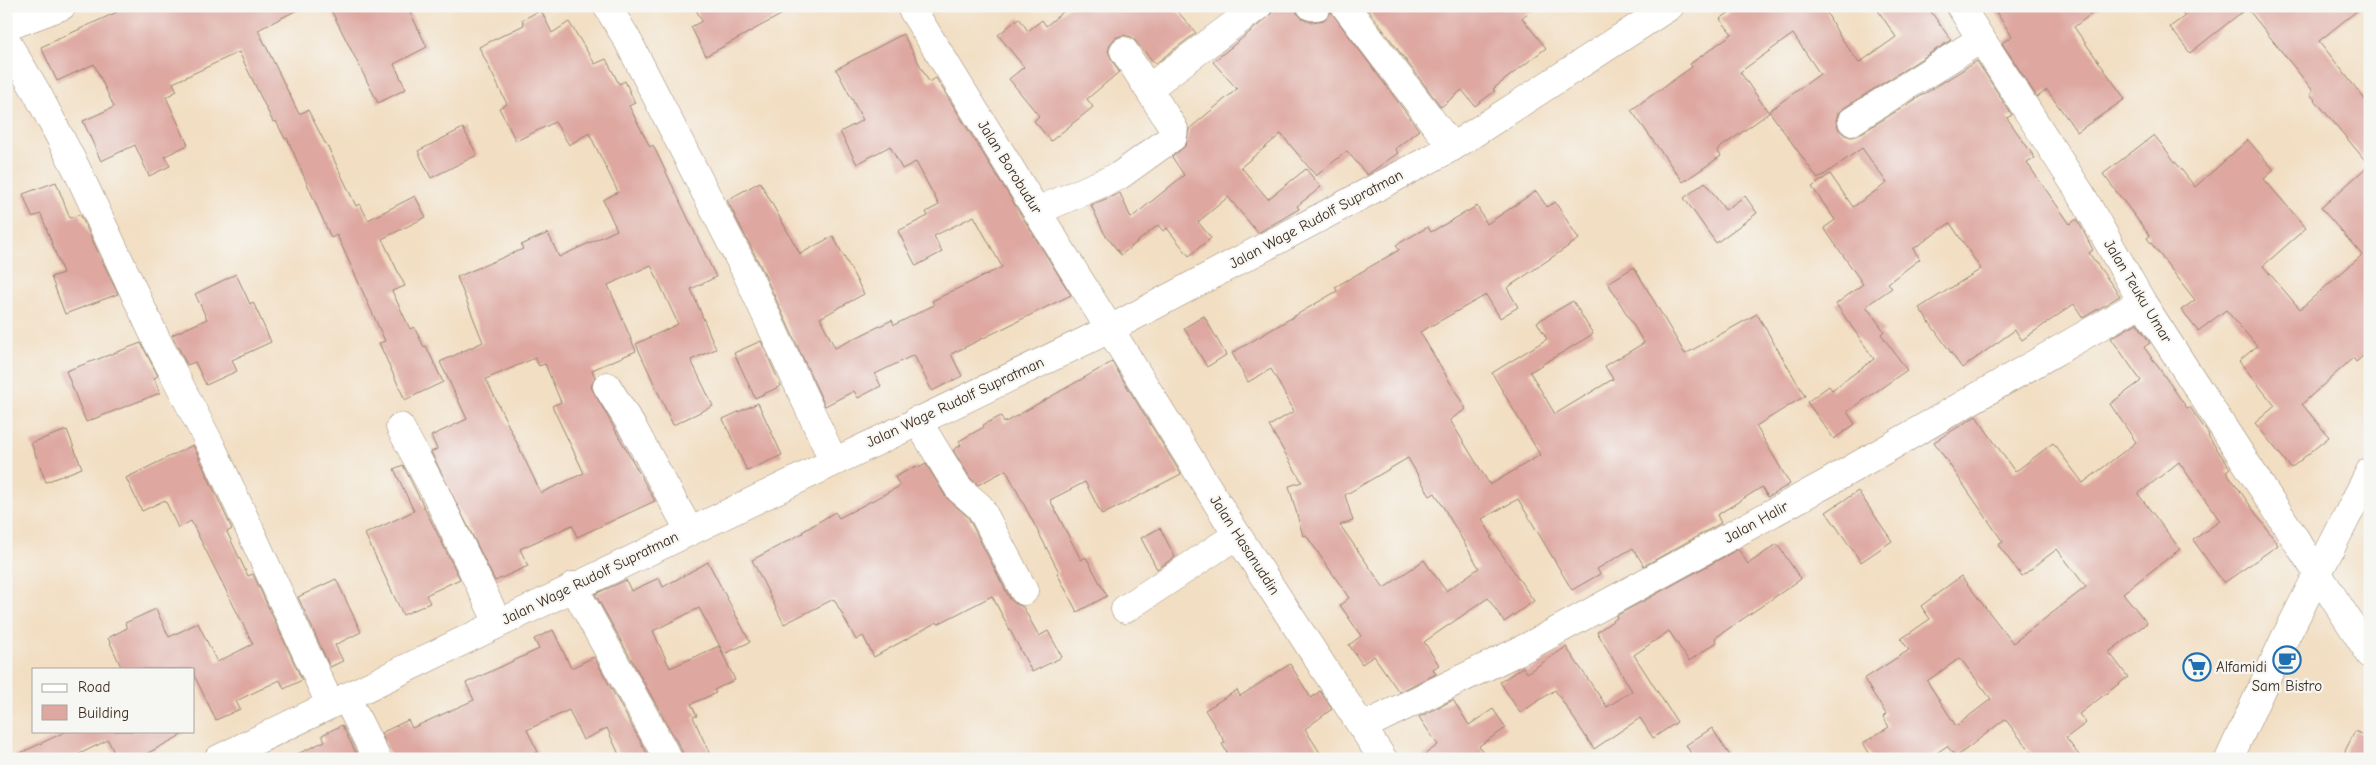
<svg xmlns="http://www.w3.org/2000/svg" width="2376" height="765" viewBox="0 0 2376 765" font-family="'Comic Neue',sans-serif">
<rect width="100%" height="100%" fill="#f6f6f2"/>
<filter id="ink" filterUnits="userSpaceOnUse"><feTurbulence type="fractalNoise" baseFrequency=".02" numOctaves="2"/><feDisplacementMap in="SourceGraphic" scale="10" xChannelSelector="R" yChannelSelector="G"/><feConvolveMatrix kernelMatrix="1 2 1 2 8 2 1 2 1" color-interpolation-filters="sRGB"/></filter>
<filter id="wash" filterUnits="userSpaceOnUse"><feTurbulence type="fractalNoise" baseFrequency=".0096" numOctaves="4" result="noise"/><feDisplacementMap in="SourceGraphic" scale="20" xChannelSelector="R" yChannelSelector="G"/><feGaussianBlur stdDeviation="1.12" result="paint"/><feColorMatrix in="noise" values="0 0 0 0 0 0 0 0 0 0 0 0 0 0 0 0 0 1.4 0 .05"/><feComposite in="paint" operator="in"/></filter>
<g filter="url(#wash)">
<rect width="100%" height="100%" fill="#f2dec2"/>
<g id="blocks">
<g fill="#dea8a1" fill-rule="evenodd">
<path d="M130 6H305L258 30 299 114 308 110 325 143H326L356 206 360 204 368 220 415 196 426 217 382 239 405 286 392 291 410 329 414 327 424 347 426 346 443 382 405 400 379 343 385 341 337 235 331 238 287 138 285 139 276 121 273 122 239 52 173 83 177 91 166 97 188 145 165 156 170 166 149 176 135 145 101 161 83 121 114 107 94 64 57 81 41 47Z"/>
<path d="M329 6H407L427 47 394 64 406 89 378 103Z"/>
<path d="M694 6H797L706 56 691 27 702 21Z"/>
<path d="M1070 6H1173L1196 33 1155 64 1132 37 1123 35 1115 38 1110 44 1108 52 1119 72 1087 99 1093 107 1051 141 1034 121 1039 116 1009 79 1024 67 998 35 1019 18 1028 31 1042 20 1046 26Z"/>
<path d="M1273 6H1295L1297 13 1303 19 1311 22 1324 20 1331 12 1419 130 1395 149 1398 153 1367 175 1347 151 1316 176 1281 134 1241 167 1268 199 1306 169 1321 187 1297 206 1299 209 1258 233 1228 197 1198 222 1211 238 1189 256 1167 228 1163 231 1158 225 1121 255 1104 233 1091 205 1120 193 1131 218 1184 175 1172 157 1186 145 1189 129 1237 89 1213 62 1267 18 1272 13Z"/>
<path d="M1365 6H1536L1522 18 1546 48 1493 89 1495 91 1475 106 1462 90 1441 107Z"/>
<path d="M1738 6H1823L1839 35 1859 63 1896 37 1875 6H1927L1951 40 1844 108 1838 113 1836 121 1839 130 1845 135 1852 137 1860 134 1977 61 2012 115 2007 118 2035 158 2027 163 2070 224 2077 219 2093 250 2089 253 2120 296 2083 318 2074 304 2022 340 2015 330 1962 368 1919 308 1981 269 1950 223 1913 249 1920 259 1888 283 1892 288 1866 306 1884 331 1881 334 1907 370 1847 412 1855 424 1834 439 1807 402 1829 386 1832 390 1874 359 1836 304 1863 284 1824 228 1835 220 1812 187 1830 174 1853 207 1887 183 1862 148 1818 179 1769 111 1820 74 1793 34 1740 72 1769 113 1717 150 1721 156 1683 182 1631 110 1692 67 1690 64 1732 34 1720 19Z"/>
<path d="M1992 6H2102L2074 27 2125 99 2077 132 2047 90 2037 97 2002 43 2012 36Z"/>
<path d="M2177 6H2363L2319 41 2370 106V350L2356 362 2353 358 2302 404 2329 437 2291 468 2255 423 2275 406 2239 361 2257 346 2226 310 2198 331 2181 310 2195 300 2147 238 2150 236 2103 174 2154 135 2195 187 2248 140 2274 170 2264 179 2306 228 2263 266 2300 309 2362 255 2321 208 2369 165 2310 94 2313 91 2247 8 2190 53 2170 27 2185 16Z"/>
<path d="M541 10 552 33 569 22 595 64 606 59 619 84 625 81 635 103 629 106 650 147 653 145 716 277 691 289 716 349 691 360 713 406 673 425 636 344 678 324 651 265 608 285 636 351 592 370 595 377 591 387 655 501 577 537 572 525 520 549 528 566 495 581 431 452 437 449 431 436 467 419 440 362 483 342 457 277 523 249 521 245 548 233 559 257 617 230 603 200 618 192 589 133 569 145 555 122 516 141 499 108 507 104 479 47 524 25 522 20ZM535 358 539 366 545 364 561 402 552 406 584 473 541 493 486 379Z"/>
<path d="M903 34 929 82 936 78 1071 295 951 354 962 376 932 391 914 355 875 374 881 386 858 398 854 391 825 406 761 267 727 200 760 182 800 254 833 236 864 294 820 318 835 348 892 320 894 325 934 305 932 301 1002 267 974 216 934 236 942 252 916 266 898 231 928 216 926 212 939 205 916 162 902 169 890 146 857 164 840 132 863 120 836 69Z"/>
<path d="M463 128 477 155 431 178 418 151Z"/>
<path d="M56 182 70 218 80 214 118 294 65 314 51 277 63 273 41 214 32 217 23 194Z"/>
<path d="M1705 182 1725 210 1745 196 1757 213 1716 243 1684 198Z"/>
<path d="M1536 191 1547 207 1555 202 1579 239 1507 288 1518 307 1500 318 1486 295 1420 332 1466 409 1450 420 1490 485 1540 455 1492 373 1547 339 1537 322 1573 301 1593 334 1530 372 1555 414 1613 379 1605 366 1644 343 1608 283 1634 267 1685 354 1757 314 1805 396 1756 426 1790 484 1768 497 1762 487 1717 515 1721 523 1644 566 1633 548 1597 569 1600 574 1572 590 1518 499 1482 519 1492 536 1490 537 1534 601 1504 622 1488 598 1424 642 1439 665 1433 669 1436 674 1399 692 1374 656 1362 664 1349 645 1361 636 1340 605 1349 598 1306 535 1303 536 1289 486 1302 482 1269 426 1294 411 1271 369 1248 382 1232 353 1337 291 1335 287 1399 250 1396 245 1428 227 1431 232 1477 206 1487 224ZM1408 458 1430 496 1435 493 1479 568 1446 591 1424 560 1384 588 1340 525 1353 521 1345 495Z"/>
<path d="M236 274 250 304 253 302 271 342 232 360 237 371 206 385 195 362 187 365 172 335 207 319 195 294Z"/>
<path d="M1204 316 1226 355 1207 367 1184 328Z"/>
<path d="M2137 323 2150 343 2144 347 2187 408 2190 407 2207 432 2209 435 2208 436 2230 468 2226 471 2278 545 2224 583 2193 540 2220 521 2179 462 2138 494 2180 549 2123 593 2147 623 2109 652 2128 677 2079 714 2086 723 2066 738 2082 759H2036L2005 719 1956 757 1947 746 1928 759H1873L1863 743 1889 727 1883 717 1886 714 1864 679 1909 650 1901 639 1930 619 1921 606 1961 576 2013 643 2086 587 2057 549 2022 576 1998 545 2003 542 1934 442 1976 416 2015 472 2053 443 2083 483 2136 442 2110 404 2141 381 2111 338ZM1960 658 1991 699 1956 726 1927 681Z"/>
<path d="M761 341 781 386 755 398 734 353Z"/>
<path d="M141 343 158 376 154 378 160 393 86 422 66 371Z"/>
<path d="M1112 362 1181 474 1102 515 1085 482 1050 500 1081 560 1086 557 1107 596 1077 612 1057 573 1059 572 1006 470 978 485 971 479 953 450 961 445 959 441 984 427 983 425 1001 416 1004 423Z"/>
<path d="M758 403 782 455 747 471 723 419Z"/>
<path d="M67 430 82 468 46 482 31 443Z"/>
<path d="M193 445 232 529 227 532 248 576 253 574 302 680 284 689 280 680 236 701 240 709 216 720 194 675V669H122L108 638 127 628 125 623 156 609 169 637 198 623 217 662 253 644 191 521 178 528 165 500 142 511 126 478Z"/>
<path d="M926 464 946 497 968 517 1010 599 1016 604 1023 607 1039 636 1048 631 1062 657 1032 672 992 596 938 624 937 622 874 657 863 636 856 640 834 599 784 624 752 560 803 533 802 532 835 512 839 518 900 486 895 477 916 466 918 468Z"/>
<path d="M403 465 460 579 426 595 430 603 403 615 365 534 414 511 394 469Z"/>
<path d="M1858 491 1892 541 1861 562 1826 512Z"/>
<path d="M1160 528 1175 557 1157 569 1141 538Z"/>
<path d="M1777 544 1801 579 1715 638 1717 642 1689 661 1669 631 1634 655 1677 722 1653 738 1640 718 1594 749 1555 690 1520 713 1500 682 1523 667 1527 673 1566 647 1607 707 1632 691 1597 632 1617 618 1616 616 1738 549 1748 564Z"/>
<path d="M708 562 750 642 724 654 699 608 653 631 670 668 719 646 735 680 714 690 716 693 691 704 697 716 693 717 712 759H684L682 751 595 594 626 580 631 591 659 578 663 587Z"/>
<path d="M336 579 361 632 335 645 343 661 330 667 298 597Z"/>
<path d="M553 630 571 668 594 657 650 759H621L607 728 583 740 569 710 527 730 538 752 524 759H392L381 733 408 720 412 728 474 700 466 683 539 649 534 639Z"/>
<path d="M1290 664 1311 698 1320 691 1332 709 1305 729 1324 759H1231L1222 744 1225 742 1205 710 1237 690 1240 696Z"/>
<path d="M1453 700 1469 725 1493 709 1506 728 1479 746 1488 759H1418L1438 745 1419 717Z"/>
<path d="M342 725 359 759H287L325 741 322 735Z"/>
<path d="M1712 728 1732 759H1694L1686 745Z"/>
<path d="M67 731H189L137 759H117L108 740 69 759H8Z"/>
<path d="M2355 731 2370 738V759H2341Z"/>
</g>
</g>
</g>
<g filter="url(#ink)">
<use href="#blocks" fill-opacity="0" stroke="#968470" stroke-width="1"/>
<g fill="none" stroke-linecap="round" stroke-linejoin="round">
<g stroke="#968470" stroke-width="29">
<g id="minor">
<path d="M607 6 627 39 747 274 833 460"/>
<path d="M1311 6H1317"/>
<path d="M1345 6 1452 147"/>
<path d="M6 27 62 6"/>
<path d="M6 41 37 93 76 168 156 339 213 450 330 704"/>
<path d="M1149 88 1258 6"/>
<path d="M1852 121 1981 39"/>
<path d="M1037 211 1119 176 1173 137 1174 129 1124 51"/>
<path d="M607 386 633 428 689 530"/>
<path d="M917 420 959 489 980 507 1024 591"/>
<path d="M400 427 436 494 498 623"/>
<path d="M573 586 668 759"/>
<path d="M1125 609 1237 535"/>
<path d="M346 697 377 759"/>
<path d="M1362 727 1529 646 1829 482 2142 302"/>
</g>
</g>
<g stroke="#968470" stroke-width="29">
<g id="tertiary">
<path d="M910 6 1237 535 1383 759"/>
<path d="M1960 6 2081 194 2142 302 2318 574"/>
<path d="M218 759 1110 329 1451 148 1670 6"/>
</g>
</g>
<g stroke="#968470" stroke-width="29">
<path id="secondary" d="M2318 574 2370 654"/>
</g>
<g stroke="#968470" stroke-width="29">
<path id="primary" d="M2229 759 2284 640 2370 471"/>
</g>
<use href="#minor" stroke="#fff" stroke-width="28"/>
<use href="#tertiary" stroke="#fff" stroke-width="28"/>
<use href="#secondary" stroke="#fff" stroke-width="28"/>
<use href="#primary" stroke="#fff" stroke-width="28"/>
</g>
</g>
<defs>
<g id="cafe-ring" transform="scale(1.4375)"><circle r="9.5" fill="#f6f6f2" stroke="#1f6fb2" stroke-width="1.5"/><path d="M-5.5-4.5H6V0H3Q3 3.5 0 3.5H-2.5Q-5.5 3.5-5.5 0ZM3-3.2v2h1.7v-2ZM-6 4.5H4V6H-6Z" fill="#1f6fb2"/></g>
<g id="supermarket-ring" transform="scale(1.4375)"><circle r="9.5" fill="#f6f6f2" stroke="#1f6fb2" stroke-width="1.5"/><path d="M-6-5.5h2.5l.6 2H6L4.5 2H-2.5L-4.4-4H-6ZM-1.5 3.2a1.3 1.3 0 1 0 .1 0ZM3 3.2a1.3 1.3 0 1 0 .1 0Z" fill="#1f6fb2"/></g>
</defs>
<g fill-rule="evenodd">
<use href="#cafe-ring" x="2287" y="660"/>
<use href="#supermarket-ring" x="2197" y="667"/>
</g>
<g text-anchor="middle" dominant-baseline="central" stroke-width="4.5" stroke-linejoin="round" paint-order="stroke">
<g font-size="15" fill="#3b2a1e" stroke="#f6f6f2">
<text transform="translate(1010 167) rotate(58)">Jalan Borobudur</text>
<text transform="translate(1316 219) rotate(-28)">Jalan Wage Rudolf Supratman</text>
<text transform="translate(2138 291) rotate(59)">Jalan Teuku Umar</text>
<text transform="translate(955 402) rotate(-25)">Jalan Wage Rudolf Supratman</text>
<text transform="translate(1756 522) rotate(-29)">Jalan Halir</text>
<text transform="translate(1245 545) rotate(57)">Jalan Hasanuddin</text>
<text transform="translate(590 578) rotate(-26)">Jalan Wage Rudolf Supratman</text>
</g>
<g font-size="15" fill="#3b2a1e" stroke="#f6f6f2" text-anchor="start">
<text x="2216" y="667">Alfamidi</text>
<text x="2287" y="686" text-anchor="middle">Sam Bistro</text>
</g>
</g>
<rect width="2376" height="765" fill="none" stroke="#f6f6f2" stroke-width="25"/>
<rect x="32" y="668" width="162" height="65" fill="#f6f6f2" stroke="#aba49d"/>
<rect x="42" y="684" width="25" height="8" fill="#ffffff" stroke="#aba49d"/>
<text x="78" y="692" font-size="15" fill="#3b2a1e">Road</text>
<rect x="42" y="705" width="25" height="15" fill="#dea8a1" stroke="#aba49d"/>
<text x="78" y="718" font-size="15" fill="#3b2a1e">Building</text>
</svg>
